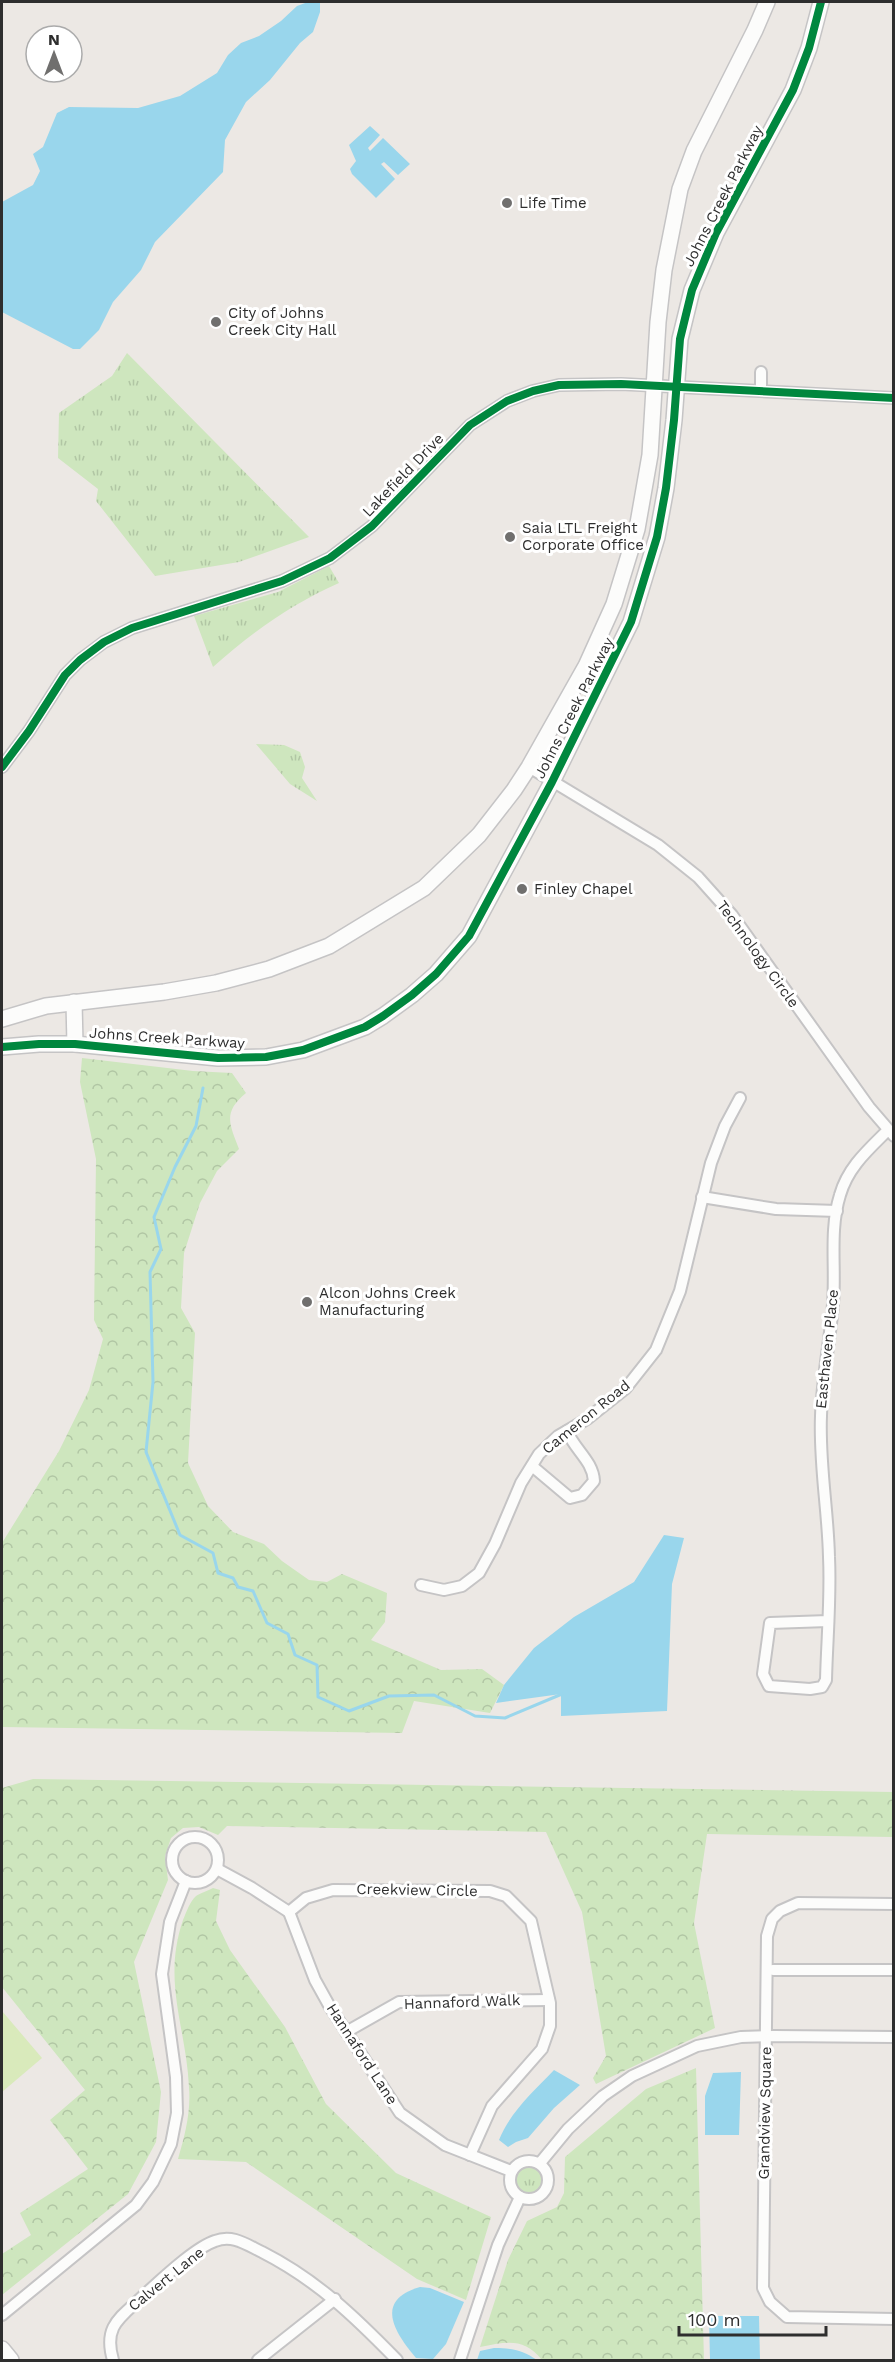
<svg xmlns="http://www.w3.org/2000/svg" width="895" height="2362" viewBox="0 0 895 2362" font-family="'Work Sans',sans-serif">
<defs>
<pattern id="grass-tufts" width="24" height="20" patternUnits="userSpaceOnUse" patternTransform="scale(1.5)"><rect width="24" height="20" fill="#cee6be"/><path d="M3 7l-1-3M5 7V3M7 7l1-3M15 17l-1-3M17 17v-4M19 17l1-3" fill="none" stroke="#b1c6a4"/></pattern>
<pattern id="forest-crowns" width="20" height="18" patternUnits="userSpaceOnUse" patternTransform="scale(1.5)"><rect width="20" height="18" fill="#cee6be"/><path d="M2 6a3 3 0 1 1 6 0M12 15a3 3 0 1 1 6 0" fill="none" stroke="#b1c6a4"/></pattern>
</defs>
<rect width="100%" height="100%" fill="#ece8e4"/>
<g fill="url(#grass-tufts)">
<path d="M127 353 309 537 239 562 155 576 96 501 98 489 58 458 59 413 112 376Z"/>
<path d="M329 566 339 583C292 604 252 632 213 667L194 616 278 592Z"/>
<path d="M256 744 284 745 300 752 305 767 302 778 317 801 290 784Z"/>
<circle cx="530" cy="2179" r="14"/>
</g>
<g fill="url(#forest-crowns)">
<path d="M82 1058 193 1071 232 1073 246 1093C223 1112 229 1123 239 1149L217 1171 200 1203 184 1253 181 1308 195 1333 188 1463 208 1506 233 1532 264 1544 282 1561 309 1580 327 1582 342 1574 387 1593 385 1622 371 1640 441 1670 482 1669 504 1685 490 1713 414 1701 402 1733 2 1727V1543L59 1451 89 1390 103 1339 94 1320 96 1159 80 1082Z"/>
<path d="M33 1779 893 1792V1837L707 1834 694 1923 715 2028 596 2084 593 2078 606 2056 582 1912 546 1832 227 1826 218 1835 199 1827 183 1828 171 1838 165 1856 168 1880 134 1962 161 2092 156 2142 128 2194 2 2295V2254L31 2235 20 2213 88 2169 50 2120 85 2090 2 1987V1788Z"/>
<path d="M213 1888 220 1890 216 1921 230 1950 285 2027 326 2104 396 2173 491 2217 466 2300 417 2279 246 2162 178 2159C185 2135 191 2112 189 2087 186 2026 162 1982 183 1920 186 1913 190 1901 196 1896 200 1893 208 1891 213 1888Z"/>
<path d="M696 2068 704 2360H542C524 2337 506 2342 480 2347L508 2260 527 2221 557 2207 564 2193 565 2157 646 2089Z"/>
</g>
<path fill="#d9eabb" d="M2 2011 42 2058 2 2092Z"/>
<g fill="#99d6ec">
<path d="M308 2H320V12L313 32 300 43 270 80 246 102 225 140 223 172 155 242 141 270 113 302 99 330 80 349H73L2 312V202L33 185 40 171 33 154 43 147 57 113 69 107 138 108 180 96 217 73 228 55 241 43 259 36 281 21 297 6Z"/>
<path d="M370 126 380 135 368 148 370 151 383 138 410 164 398 175 384 162 381 164 395 179 376 198 352 174 350 169 356 161 349 145Z"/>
<path d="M664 1535 684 1538 672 1584 667 1711 561 1716V1694L496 1703 504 1685 534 1648 574 1617 634 1582Z"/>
<path d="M554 2070 580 2085 554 2108 528 2138 516 2142 508 2147 499 2140C511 2111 533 2092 554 2070Z"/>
<path d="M741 2072 739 2135H705V2096L713 2073Z"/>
<path d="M420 2287 430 2288 464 2302 446 2344 433 2359 416 2358C394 2332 374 2300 420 2287Z"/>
<path d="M709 2316H759L760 2360H710Z"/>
<path d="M494 2348C512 2348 523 2350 537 2360H477L480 2351Z"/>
</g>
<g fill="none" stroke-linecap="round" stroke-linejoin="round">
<path stroke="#99d6ec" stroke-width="3" d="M203 1088 196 1126 175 1167 154 1217 161 1249 150 1272 153 1382 146 1452 180 1535 213 1553 218 1573 233 1578 238 1587 253 1591 267 1623 288 1634 295 1655 317 1665 318 1697 349 1711 389 1696 434 1695 475 1716 505 1718 562 1694"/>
<g stroke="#c5c4c5" stroke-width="14">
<g id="street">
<path d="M761 391V372"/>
<path d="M2 767 29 731 65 675 80 660 104 642 132 628 282 581 330 558 372 526 470 425 507 401 533 391 559 385 621 384 894 398"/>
<path d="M529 767 658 845 698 877 732 915 869 1107 894 1136"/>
<path d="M702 1197 776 1209 837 1211"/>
<path d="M532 1466 570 1498 582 1495 594 1481C593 1461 574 1449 567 1431"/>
<path d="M421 1585 444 1590 462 1586 479 1573 495 1544 521 1483 539 1454 558 1436 587 1419 626 1388 656 1350 680 1291 711 1163 725 1126 740 1098"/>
<path d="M828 1621 770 1623 763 1674 769 1686 810 1689 822 1687 826 1680C827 1639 831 1598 829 1557 828 1510 819 1464 821 1416 822 1378 830 1342 833 1304 836 1268 829 1230 840 1195 848 1167 868 1150 888 1130"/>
<circle cx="195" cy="1860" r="23"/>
<path d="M217 1869 252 1888 289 1912"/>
<path d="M894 1904 798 1903 780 1911 772 1919 767 1936 763 2288 770 2302 787 2317 894 2319"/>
<path d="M289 1912 306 1898 333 1890 490 1891 506 1896 531 1921 550 2003V2026L542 2049 492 2106 470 2155"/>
<path d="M289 1912 315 1980 330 2007 400 2113 445 2145 511 2171"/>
<path d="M773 1970H894"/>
<path d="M346 2032 399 2002 549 2000"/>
<circle cx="529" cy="2180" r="19"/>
<path d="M540 2163 568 2129 603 2096 632 2076 697 2046 741 2037 774 2036 894 2037"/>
<path d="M2 2315 136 2205 153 2182 171 2144 177 2113 176 2077 162 1974 170 1922 186 1881"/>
<path d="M113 2360C103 2326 120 2318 143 2296 160 2281 194 2248 215 2241 233 2234 247 2245 262 2252 317 2280 355 2317 397 2360"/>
<path d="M258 2360 335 2299"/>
<path d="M460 2360 498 2245 520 2197"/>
</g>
</g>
<g stroke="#c5c4c5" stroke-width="18">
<g id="secondary">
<path d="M74 1002 75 1044"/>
<path d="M2 1019 46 1006 164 992 216 983 269 969 329 946 424 888 479 835 514 790 529 767 586 666 614 604 637 529 650 455 658 322 664 270 680 189 694 151 755 30 767 2"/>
<path d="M2 1047 39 1044H75L218 1058 266 1057 303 1050 365 1027 383 1016 412 995 436 974 469 936 552 782 631 622 657 537 666 488 674 420 680 339 692 290 716 233 793 90 809 48 821 2"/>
<path d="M2 2349 11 2360"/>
</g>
</g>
<use href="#street" stroke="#fcfcfb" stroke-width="10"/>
<use href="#secondary" stroke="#fcfcfb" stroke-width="15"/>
<g stroke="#fff" stroke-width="11">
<g id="cycleway">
<path d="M2 767 29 731 65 675 80 660 104 642 132 628 282 581 330 558 372 526 470 425 507 401 533 391 559 385 621 384 894 398"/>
<path d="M2 1047 39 1044H75L218 1058 266 1057 303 1050 365 1027 383 1016 412 995 436 974 469 936 552 782 631 622 657 537 666 488 674 420 680 339 692 290 716 233 793 90 809 48 821 2"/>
</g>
</g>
<use href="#cycleway" stroke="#00873e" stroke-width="8"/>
</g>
<g fill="#706f6e" stroke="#fff" stroke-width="2">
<circle cx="507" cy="203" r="6"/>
<circle cx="216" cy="322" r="6"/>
<circle cx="510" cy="537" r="6"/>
<circle cx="522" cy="889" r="6"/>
<circle cx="307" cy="1302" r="6"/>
</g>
<g text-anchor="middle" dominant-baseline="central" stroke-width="6" stroke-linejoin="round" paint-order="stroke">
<g font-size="15" fill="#2e2e2e" stroke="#fff">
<text transform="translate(723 196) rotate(-63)">Johns Creek Parkway</text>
<text transform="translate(403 475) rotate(-46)">Lakefield Drive</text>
<text transform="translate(574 708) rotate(-63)">Johns Creek Parkway</text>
<text transform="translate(758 954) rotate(54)">Technology Circle</text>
<text transform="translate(167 1038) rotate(4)">Johns Creek Parkway</text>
<text transform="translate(827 1349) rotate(-84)">Easthaven Place</text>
<text transform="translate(586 1417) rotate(-39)">Cameron Road</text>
<text transform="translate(417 1890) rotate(1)">Creekview Circle</text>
<text transform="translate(462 2002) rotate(-2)">Hannaford Walk</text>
<text transform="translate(362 2054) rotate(57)">Hannaford Lane</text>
<text transform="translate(765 2113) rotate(-89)">Grandview Square</text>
<text transform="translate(166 2279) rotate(-39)">Calvert Lane</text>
</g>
<g font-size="15" fill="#2e2e2e" stroke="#fff" text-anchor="start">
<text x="519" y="203">Life Time</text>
<text x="228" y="313">City of Johns<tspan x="228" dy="17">Creek City Hall</tspan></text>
<text x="522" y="528">Saia LTL Freight<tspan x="522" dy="17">Corporate Office</tspan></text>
<text x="534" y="889">Finley Chapel</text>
<text x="319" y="1293">Alcon Johns Creek<tspan x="319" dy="17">Manufacturing</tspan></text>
</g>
</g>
<rect width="895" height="2362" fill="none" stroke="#2e2e2e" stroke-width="6"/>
<g transform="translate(54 54)"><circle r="28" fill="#ffffff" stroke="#ababab" stroke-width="1.5"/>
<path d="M0-4.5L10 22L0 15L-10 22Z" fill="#706f6e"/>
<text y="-9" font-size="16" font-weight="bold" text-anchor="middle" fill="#2e2e2e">N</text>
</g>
<path d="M679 2326v9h147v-9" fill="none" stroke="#2e2e2e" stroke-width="3"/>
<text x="688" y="2326" font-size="18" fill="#2e2e2e" stroke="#ffffff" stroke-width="4.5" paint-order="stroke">100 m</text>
</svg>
